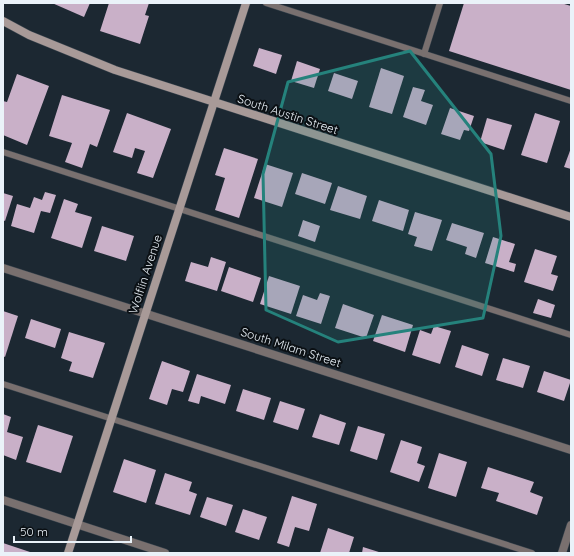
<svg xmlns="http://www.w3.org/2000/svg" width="574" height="556" viewBox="0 0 574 556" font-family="Quicksand,sans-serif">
<rect width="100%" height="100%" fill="#1c2832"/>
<g fill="#c9b0c8">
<path d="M52 3H90L84 17Z"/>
<path d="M109 3H149L145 15 149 16 140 44 100 31Z"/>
<path d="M464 3H561L571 6V90L449 51Z"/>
<path d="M259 48 282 55 276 74 253 66Z"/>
<path d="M297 61 320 69 314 88 291 81Z"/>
<path d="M381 68 404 76 392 114 369 107Z"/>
<path d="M334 73 358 81 352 99 328 91Z"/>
<path d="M17 74 49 86 27 145 3 135V101L7 102Z"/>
<path d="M413 87 425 90 421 101 433 105 426 125 403 117Z"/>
<path d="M62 95 110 110 97 147 90 144 82 168 65 162 72 143 49 136Z"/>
<path d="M450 108 474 116 469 131 464 130 460 140 441 134Z"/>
<path d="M127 113 171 129 153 178 137 173 145 151 135 148 132 158 113 152Z"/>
<path d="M535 113 560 121 547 163 521 155Z"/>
<path d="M487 118 512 125 504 150 480 142Z"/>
<path d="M224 148 258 159 239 218 215 210 225 178 215 175Z"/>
<path d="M571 148V169L564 167Z"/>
<path d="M265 164 293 173 282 207 254 198Z"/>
<path d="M302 173 332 183 325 204 295 194Z"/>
<path d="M338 186 367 196 360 219 330 210Z"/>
<path d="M45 192 56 195 50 213 41 211 34 233 11 226 17 204 30 208 34 197 42 200Z"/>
<path d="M3 193 13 196 5 221 3 220Z"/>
<path d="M64 199 78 204 75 212 92 217 82 248 51 238Z"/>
<path d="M379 200 409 210 403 231 372 221Z"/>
<path d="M415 212 442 220 432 251 414 246 417 237 408 234Z"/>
<path d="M303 220 320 226 315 242 298 236Z"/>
<path d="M452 223 484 233 476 258 465 254 467 247 446 240Z"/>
<path d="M102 226 134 236 126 261 94 251Z"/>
<path d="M493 237 515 244 509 262 516 264 514 272 485 263Z"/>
<path d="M535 249 557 256 551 274 558 276 553 291 524 282Z"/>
<path d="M211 257 226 262 217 291 185 281 191 262 208 267Z"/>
<path d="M229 267 261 278 253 302 221 291Z"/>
<path d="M269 276 300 286 291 314 260 304Z"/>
<path d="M320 293 330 296 321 324 296 316 303 295 317 300Z"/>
<path d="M538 299 555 305 551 318 533 313Z"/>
<path d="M343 304 374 315 366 338 335 328Z"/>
<path d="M3 311 18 316 5 357 3 356Z"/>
<path d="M382 315 413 325 405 352 373 341Z"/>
<path d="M31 319 61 329 55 348 25 338Z"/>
<path d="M434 326 451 331 440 364 412 355 420 330 431 334Z"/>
<path d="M69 332 105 343 93 378 69 371 72 362 61 358Z"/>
<path d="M462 345 489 354 482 376 455 367Z"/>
<path d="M503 358 530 366 523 388 496 380Z"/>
<path d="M162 361 190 371 183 392 172 389 167 405 149 399Z"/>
<path d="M544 371 571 380 564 401 537 392Z"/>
<path d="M197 374 231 385 225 404 201 396 199 404 188 401Z"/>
<path d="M243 389 271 398 264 420 236 411Z"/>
<path d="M280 401 305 409 298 430 273 422Z"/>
<path d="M3 414 11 417 7 432 23 437 16 460 3 455Z"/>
<path d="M320 414 346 423 339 445 312 437Z"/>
<path d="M38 425 73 436 61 473 26 462Z"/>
<path d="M358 426 385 434 377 460 350 451Z"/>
<path d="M401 440 422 447 417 463 425 466 419 482 390 472Z"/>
<path d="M439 453 467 462 456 497 428 488Z"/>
<path d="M124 459 156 470 146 503 113 492Z"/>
<path d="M488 467 534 482 530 492 543 497 537 515 496 501 499 493 481 488Z"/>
<path d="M165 473 192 482 189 491 197 494 190 515 155 504Z"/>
<path d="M292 496 317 504 309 531 295 527 289 547 277 543Z"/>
<path d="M207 497 233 505 226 526 200 517Z"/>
<path d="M243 509 267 517 259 540 235 532Z"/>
<path d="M328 528 354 537 349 553H320Z"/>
<path d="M3 543 33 553H3Z"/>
<path d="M363 547 382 553H362Z"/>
</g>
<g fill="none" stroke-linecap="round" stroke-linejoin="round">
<g stroke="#39444e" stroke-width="7">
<g id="lane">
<path d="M266 3 571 101"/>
<path d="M424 54 440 3"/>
<path d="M3 152 571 335"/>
<path d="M3 384 532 553"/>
</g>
</g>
<g stroke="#39444e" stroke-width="9">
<g id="street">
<path d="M3 268 571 450"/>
<path d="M3 500 165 553"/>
<path d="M562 553 571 525"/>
</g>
</g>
<g stroke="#39444e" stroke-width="9">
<g id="secondary">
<path d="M3 21 29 35 115 70 571 217"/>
<path d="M68 553 246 3"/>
</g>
</g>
<use href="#lane" stroke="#79706f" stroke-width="6"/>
<use href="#street" stroke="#79706f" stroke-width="8"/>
<use href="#secondary" stroke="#a89a98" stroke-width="8"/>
</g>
<path fill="#25827c" fill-opacity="0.2" stroke="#25827c" stroke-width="3" stroke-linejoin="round" d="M410 51 491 154 501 236 483 318 338 342 266 310 263 174 288 82Z"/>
<g text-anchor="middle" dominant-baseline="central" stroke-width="4" stroke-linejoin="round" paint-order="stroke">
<g font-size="12" fill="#eaf2f9" stroke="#0b1014">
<text transform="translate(288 114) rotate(18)">South Austin Street</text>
<text transform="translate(145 274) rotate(-72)">Wolflin Avenue</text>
<text transform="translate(291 347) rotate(18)">South Milam Street</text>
</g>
</g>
<rect width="574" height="556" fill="none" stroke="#eaf2f9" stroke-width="8"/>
<path d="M14 536v6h117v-6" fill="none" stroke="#eaf2f9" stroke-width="2"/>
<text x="20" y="536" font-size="12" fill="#eaf2f9" stroke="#0b1014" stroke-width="3" paint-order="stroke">50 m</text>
</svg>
